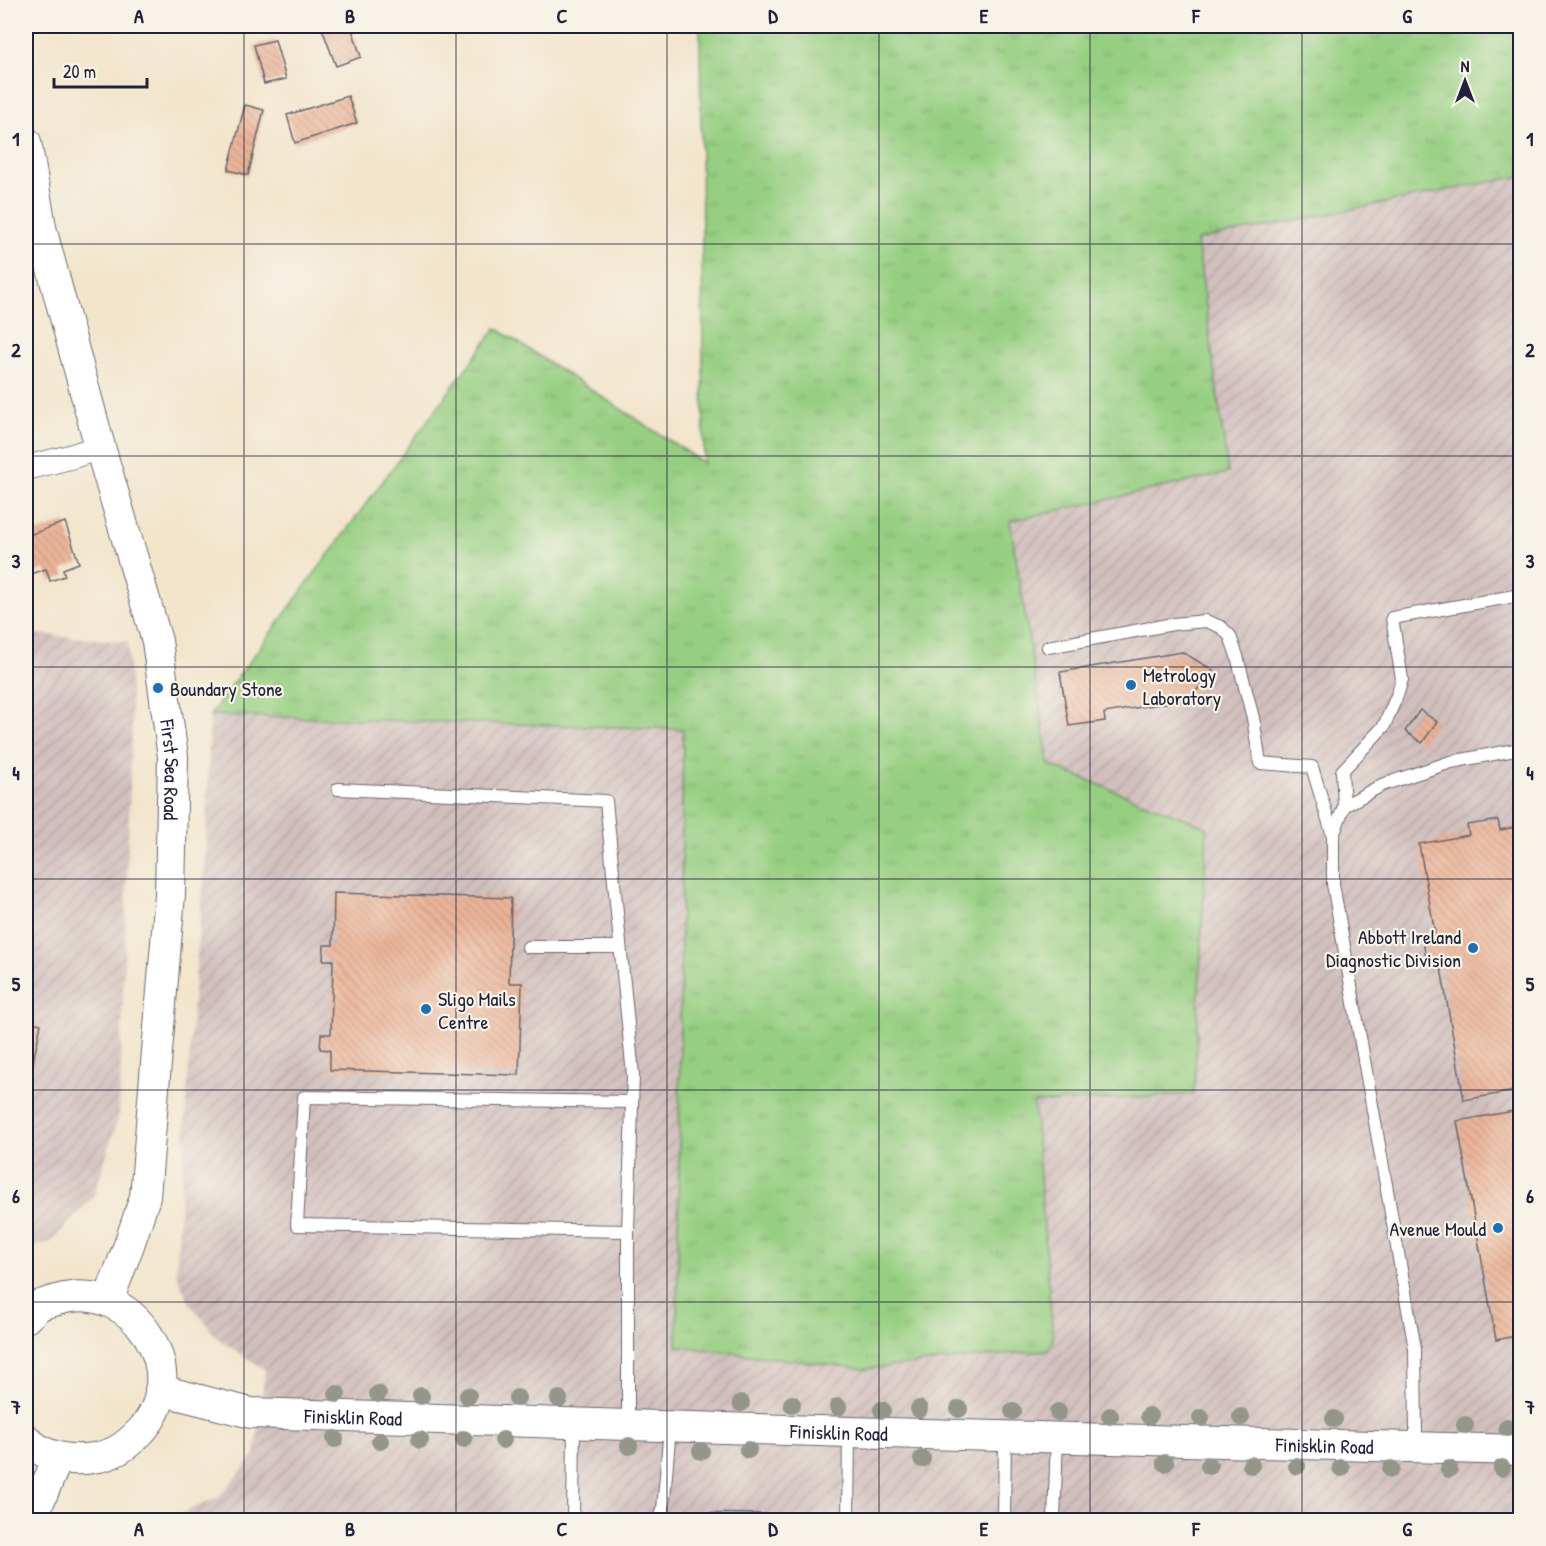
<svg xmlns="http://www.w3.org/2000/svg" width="1546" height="1546" viewBox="0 0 1546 1546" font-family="'Patrick Hand',sans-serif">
<defs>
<pattern id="industrial-furrows" width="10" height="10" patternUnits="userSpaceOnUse" patternTransform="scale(1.5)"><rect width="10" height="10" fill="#d1bfbd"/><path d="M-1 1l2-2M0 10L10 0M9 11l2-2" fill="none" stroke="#b3a4a3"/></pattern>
<pattern id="grass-tufts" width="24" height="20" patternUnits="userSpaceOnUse" patternTransform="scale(1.5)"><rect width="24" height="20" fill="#97cf82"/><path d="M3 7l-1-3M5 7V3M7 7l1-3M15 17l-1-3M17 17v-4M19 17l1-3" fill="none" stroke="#82b171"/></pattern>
<pattern id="building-back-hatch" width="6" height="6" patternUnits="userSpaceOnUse" patternTransform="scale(1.5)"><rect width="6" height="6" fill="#ebb498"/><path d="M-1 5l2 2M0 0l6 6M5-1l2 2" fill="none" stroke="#c99a84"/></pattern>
</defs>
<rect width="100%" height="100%" fill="#f7f3e8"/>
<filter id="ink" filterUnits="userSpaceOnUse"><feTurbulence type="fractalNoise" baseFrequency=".0167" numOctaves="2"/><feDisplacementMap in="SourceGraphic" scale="12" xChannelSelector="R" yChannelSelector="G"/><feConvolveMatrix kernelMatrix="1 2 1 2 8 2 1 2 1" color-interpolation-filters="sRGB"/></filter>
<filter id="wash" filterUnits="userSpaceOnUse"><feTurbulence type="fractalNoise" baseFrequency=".008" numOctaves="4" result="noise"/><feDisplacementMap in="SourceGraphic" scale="24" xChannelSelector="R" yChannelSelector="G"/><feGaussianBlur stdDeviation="1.35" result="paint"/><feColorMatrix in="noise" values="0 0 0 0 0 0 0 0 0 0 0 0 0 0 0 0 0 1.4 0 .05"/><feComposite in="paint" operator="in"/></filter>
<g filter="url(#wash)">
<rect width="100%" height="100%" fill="#f2e5cc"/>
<g fill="url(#industrial-furrows)">
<path d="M1520 176V1520H167L219 1497 255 1455 265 1370 217 1338 189 1302 176 1273 193 1001 205 865 210 715 683 729 677 1346 1053 1341 1034 1103 1207 828 1049 765 1010 521 1228 473 1197 239Z"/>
<path d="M26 633 128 642 132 726 119 1116 94 1195 52 1241 26 1250Z"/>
</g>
<path fill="url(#grass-tufts)" stroke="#5c785e" stroke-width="1.5" d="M700 26H1520V176L1197 240 1228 473 1010 521 1049 765 1207 827 1194 1094 1034 1103 1053 1341 1048 1350 865 1369 677 1346 683 729 210 715 496 328 704 463Z"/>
<g id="blocks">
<g fill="url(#building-back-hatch)">
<path d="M321 26H351L361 57 336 66Z"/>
<path d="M275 40 286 79 264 84 254 45Z"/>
<path d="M348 96 357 123 295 143 287 115Z"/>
<path d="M245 105 264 110 248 175 228 170Z"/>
<path d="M65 522 79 563 63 569 65 576 50 581 46 569 30 574 26 559V536Z"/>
<path d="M1182 652 1213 670 1190 699 1104 713 1105 721 1069 726 1060 672Z"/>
<path d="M1420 710 1437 722 1422 743 1405 731Z"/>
<path d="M1498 820 1500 830 1520 826V1090L1464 1100 1440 962 1427 964 1422 935 1435 933 1419 844 1469 835 1467 825Z"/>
<path d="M334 893 511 898 509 983H522L519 1075 330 1070V1050L320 1049 321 1034H331L333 960H323L324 945H333Z"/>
<path d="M26 1021 41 1024 32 1067 26 1066Z"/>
<path d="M1520 1110V1335L1496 1340 1457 1121Z"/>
<path d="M681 1513 766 1514V1520H681Z"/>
</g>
</g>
</g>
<g filter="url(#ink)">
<use href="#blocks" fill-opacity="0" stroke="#6b666e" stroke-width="1.5"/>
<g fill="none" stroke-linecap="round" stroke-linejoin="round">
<g stroke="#6b666e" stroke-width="14">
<g id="service">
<path d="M1048 647 1173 624 1206 621 1221 627 1230 636 1237 656 1253 718 1260 763 1312 767 1333 836"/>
<path d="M338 789 606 801 633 1075 628 1231V1424"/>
<path d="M1344 806 1382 785 1451 762 1520 749"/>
<path d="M528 947H620"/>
<path d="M628 1231 297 1225 304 1097 631 1102"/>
<path d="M1414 1447 1416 1430 1415 1349 1333 884V836L1344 806 1342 771 1384 726 1398 693 1402 679 1392 618 1520 595"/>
<path d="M573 1520 574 1424"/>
<path d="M660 1520 663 1510 670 1427"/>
<path d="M848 1520 849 1432"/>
<path d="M1004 1520 1005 1437"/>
<path d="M1054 1520 1057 1438"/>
</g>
</g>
<g stroke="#6b666e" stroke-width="26">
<path id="minor" d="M26 468 70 457 100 447"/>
</g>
<g stroke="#6b666e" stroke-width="32">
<g id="tertiary">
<path id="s1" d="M26 142 42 232 100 447 157 641 173 757 170 894 145 1197 129 1245 108 1301"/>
<path d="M26 1318C30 1314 35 1309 39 1306 44 1303 51 1302 57 1300 133 1276 196 1374 140 1432 125 1447 114 1455 93 1458 69 1462 43 1457 26 1439"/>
<path id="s2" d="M160 1390 251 1413 849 1432 1520 1450"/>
<path d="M31 1520 58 1458"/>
</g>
</g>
<use href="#service" stroke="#fff" stroke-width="12"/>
<use href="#minor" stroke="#fff" stroke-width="24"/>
<use href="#tertiary" stroke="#fff" stroke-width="30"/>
</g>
<g fill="#939688">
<circle cx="337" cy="1394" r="9"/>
<circle cx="378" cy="1394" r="9"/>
<circle cx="421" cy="1396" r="9"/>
<circle cx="468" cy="1396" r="9"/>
<circle cx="517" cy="1398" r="9"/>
<circle cx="559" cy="1399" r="9"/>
<circle cx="741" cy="1403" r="9"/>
<circle cx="792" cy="1404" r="9"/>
<circle cx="838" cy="1407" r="9"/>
<circle cx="919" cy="1409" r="9"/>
<circle cx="959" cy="1409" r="9"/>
<circle cx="882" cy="1410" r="9"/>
<circle cx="1013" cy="1411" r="9"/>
<circle cx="1058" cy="1412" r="9"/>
<circle cx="1110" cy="1416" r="9"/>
<circle cx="1149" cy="1416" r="9"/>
<circle cx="1241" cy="1417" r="9"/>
<circle cx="1201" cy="1418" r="9"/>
<circle cx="1334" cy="1419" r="9"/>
<circle cx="1465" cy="1425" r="9"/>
<circle cx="1507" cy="1428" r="9"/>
<circle cx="335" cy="1439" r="9"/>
<circle cx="464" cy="1439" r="9"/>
<circle cx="420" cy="1440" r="9"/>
<circle cx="503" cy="1440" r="9"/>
<circle cx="380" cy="1441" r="9"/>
<circle cx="629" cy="1446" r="9"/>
<circle cx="748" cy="1450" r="9"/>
<circle cx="701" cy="1451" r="9"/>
<circle cx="922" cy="1459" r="9"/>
<circle cx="1165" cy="1463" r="9"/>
<circle cx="1251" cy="1465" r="9"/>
<circle cx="1209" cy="1466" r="9"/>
<circle cx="1297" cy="1466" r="9"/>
<circle cx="1341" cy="1468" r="9"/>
<circle cx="1502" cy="1468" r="9"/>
<circle cx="1391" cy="1469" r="9"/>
<circle cx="1449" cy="1469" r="9"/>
</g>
</g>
<path fill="none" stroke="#22223b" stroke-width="1.5" stroke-opacity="0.55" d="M244 26V1520M456 26V1520M667 26V1520M879 26V1520M1090 26V1520M1302 26V1520M26 244H1520M26 456H1520M26 667H1520M26 879H1520M26 1090H1520M26 1302H1520"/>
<g fill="#1f6fb2" stroke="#f7f3e8" stroke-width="2">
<circle cx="1131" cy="685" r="6"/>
<circle cx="158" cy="688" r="6"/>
<circle cx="1473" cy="948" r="6"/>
<circle cx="426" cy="1009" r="6"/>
<circle cx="1498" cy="1228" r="6"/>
</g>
<g text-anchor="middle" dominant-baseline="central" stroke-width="4.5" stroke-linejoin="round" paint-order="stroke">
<g font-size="20" fill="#22223b" stroke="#f7f3e8" text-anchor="start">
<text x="1143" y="674">Metrology<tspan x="1143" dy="23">Laboratory</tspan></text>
<text x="170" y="688">Boundary Stone</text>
<text x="1461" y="936" text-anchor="end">Abbott Ireland<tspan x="1461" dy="23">Diagnostic Division</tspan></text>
<text x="438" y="998">Sligo Mails<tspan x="438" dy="23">Centre</tspan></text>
<text x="1486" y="1228" text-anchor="end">Avenue Mould</text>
</g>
<g font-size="20" fill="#22223b" stroke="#f7f3e8">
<text stroke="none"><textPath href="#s1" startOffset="646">First Sea Road</textPath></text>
<text stroke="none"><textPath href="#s2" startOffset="196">Finisklin Road</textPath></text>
<text stroke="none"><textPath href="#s2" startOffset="682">Finisklin Road</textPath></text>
<text stroke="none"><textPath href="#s2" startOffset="1168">Finisklin Road</textPath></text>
</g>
</g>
<rect width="1546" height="1546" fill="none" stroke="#f7f3e8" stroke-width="66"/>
<g transform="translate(1465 81)" stroke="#f7f3e8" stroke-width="4.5" paint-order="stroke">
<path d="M0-4.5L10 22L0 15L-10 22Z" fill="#22223b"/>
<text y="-9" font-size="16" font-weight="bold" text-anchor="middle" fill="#22223b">N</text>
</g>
<path d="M54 78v9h93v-9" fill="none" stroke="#22223b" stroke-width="3"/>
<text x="63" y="78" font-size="18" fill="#22223b" stroke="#f7f3e8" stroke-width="4.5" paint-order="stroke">20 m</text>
<rect x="33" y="33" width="1480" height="1480" fill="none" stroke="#22223b" stroke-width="2"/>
<g font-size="20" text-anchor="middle" font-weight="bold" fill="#22223b">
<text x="139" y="23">A</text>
<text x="350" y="23">B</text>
<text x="562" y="23">C</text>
<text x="773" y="23">D</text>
<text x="984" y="23">E</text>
<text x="1196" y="23">F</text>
<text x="1407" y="23">G</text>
<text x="16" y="146">1</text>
<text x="1530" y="146">1</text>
<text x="16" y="357">2</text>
<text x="1530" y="357">2</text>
<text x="16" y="568">3</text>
<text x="1530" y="568">3</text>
<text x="16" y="780">4</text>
<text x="1530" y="780">4</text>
<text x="16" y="991">5</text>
<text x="1530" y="991">5</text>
<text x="16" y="1203">6</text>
<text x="1530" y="1203">6</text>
<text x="16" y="1414">7</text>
<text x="1530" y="1414">7</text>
<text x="139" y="1536">A</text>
<text x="350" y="1536">B</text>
<text x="562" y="1536">C</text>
<text x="773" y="1536">D</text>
<text x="984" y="1536">E</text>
<text x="1196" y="1536">F</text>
<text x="1407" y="1536">G</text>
</g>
</svg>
